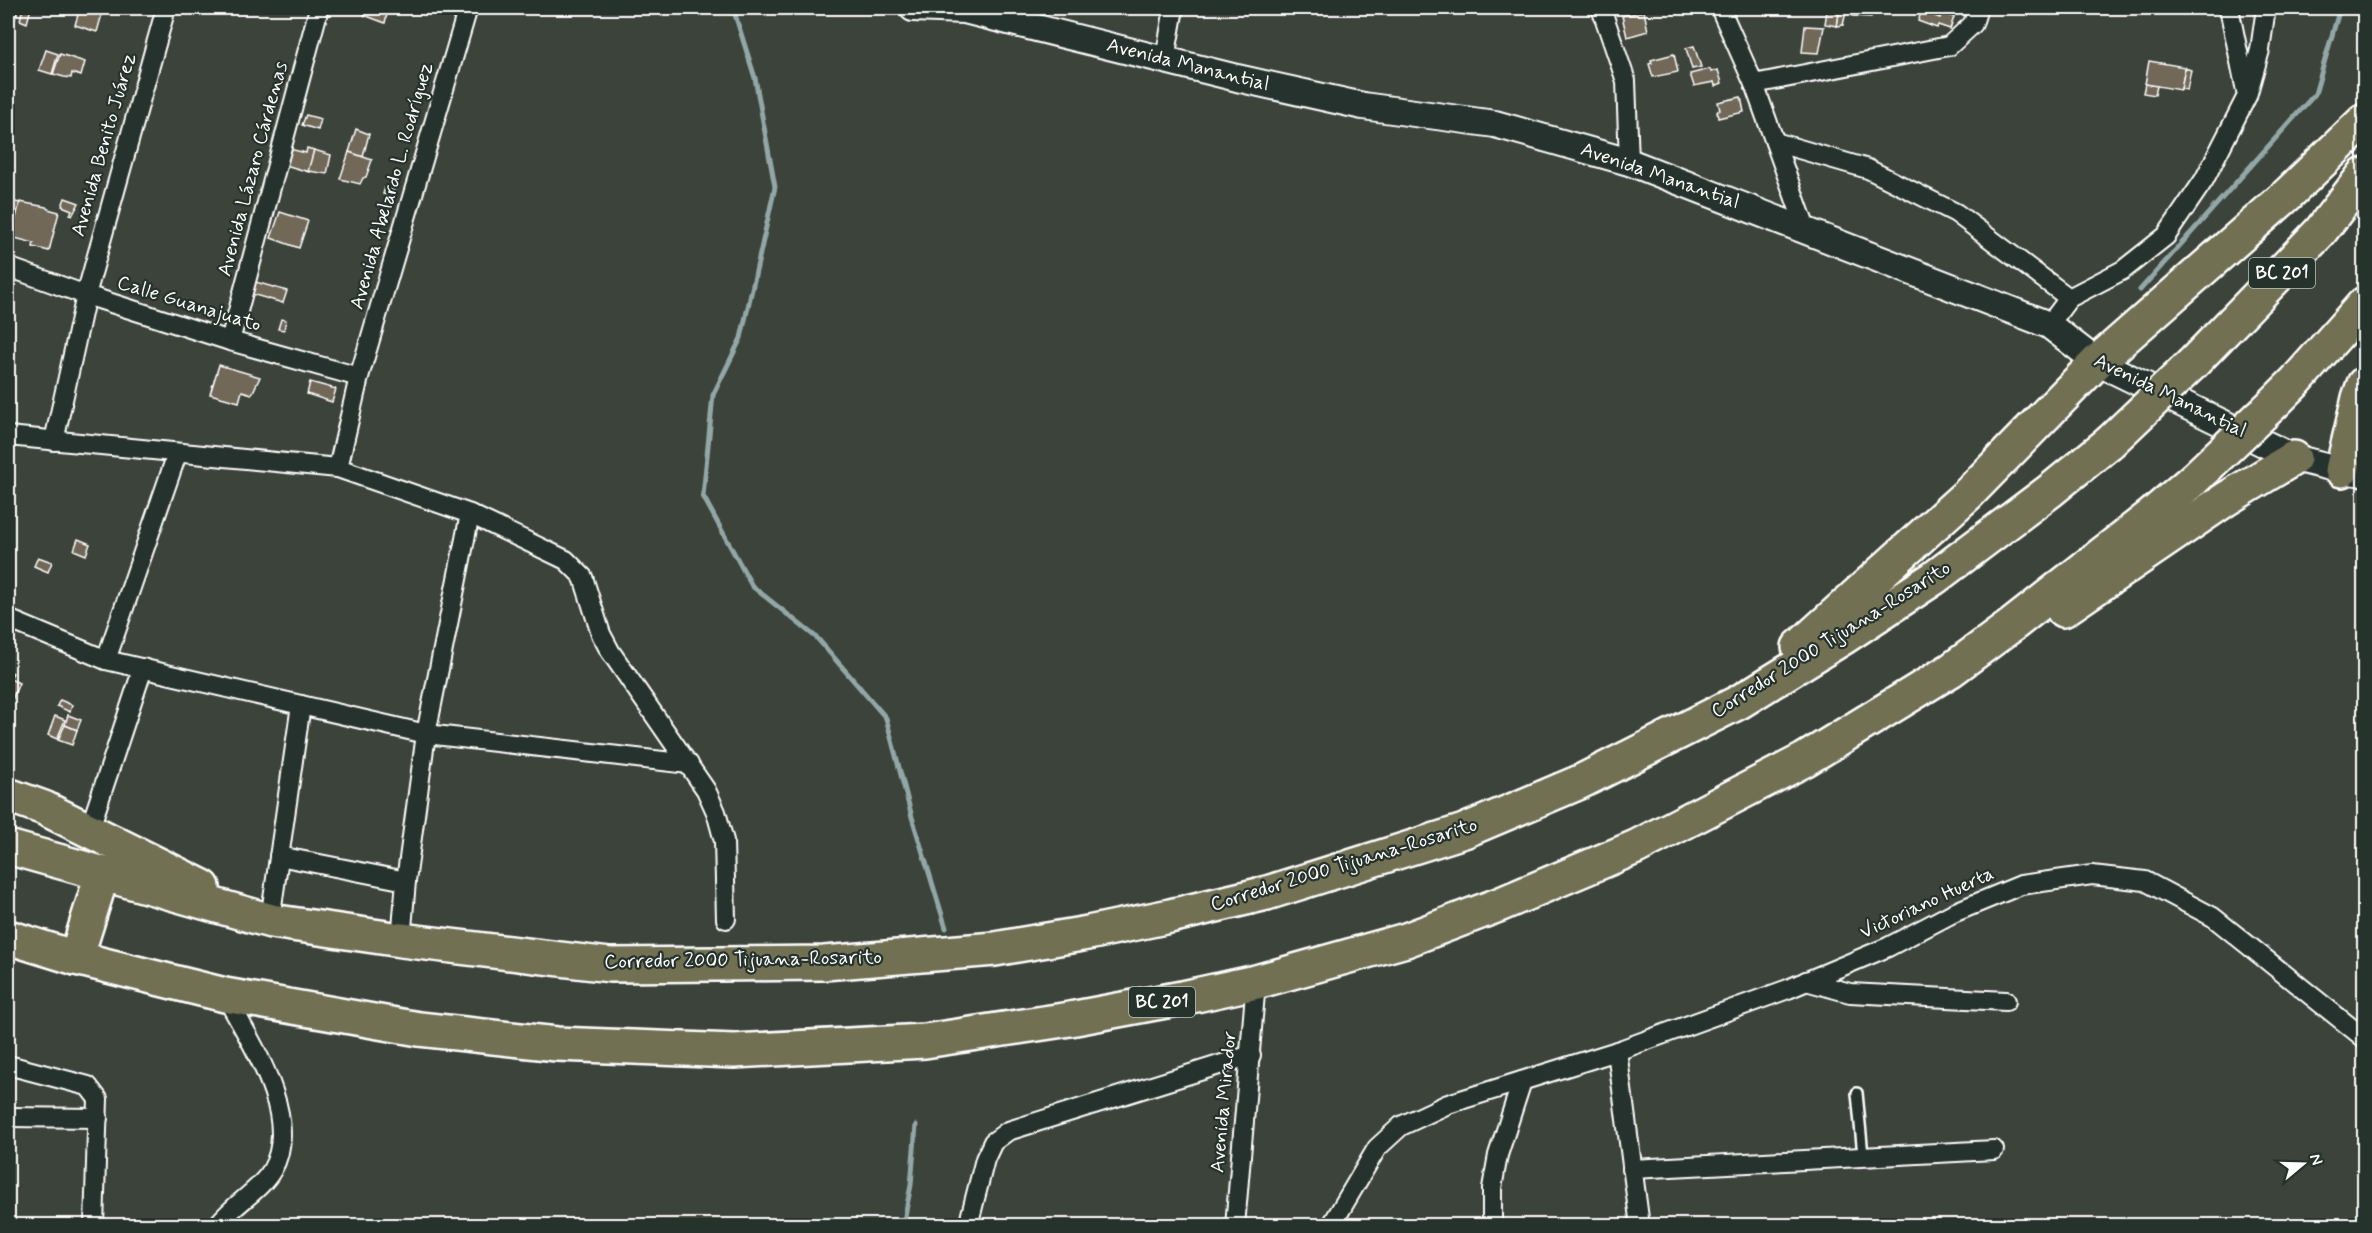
<svg xmlns="http://www.w3.org/2000/svg" width="2372" height="1233" viewBox="0 0 2372 1233" font-family="Mynerve,sans-serif">
<rect width="100%" height="100%" fill="#3c433a"/>
<filter id="ink" filterUnits="userSpaceOnUse"><feTurbulence type="fractalNoise" baseFrequency=".0167" numOctaves="2"/><feDisplacementMap in="SourceGraphic" scale="12" xChannelSelector="R" yChannelSelector="G"/><feConvolveMatrix kernelMatrix="1 2 1 2 8 2 1 2 1" color-interpolation-filters="sRGB"/></filter>
<g filter="url(#ink)">
<g fill="none" stroke-linecap="round" stroke-linejoin="round">
<g stroke="#92a7a7" stroke-width="5">
<path d="M733 8 755 78 775 187 741 338 713 395 703 496 752 586 817 638 886 718 912 817 946 928"/>
<path d="M2140 290 2315 94 2340 8"/>
<path d="M903 1226 911 1185 916 1125"/>
</g>
</g>
<g fill="#716759" stroke="#fff" stroke-width="1.5">
<path d="M23 8H31L27 23 20 20Z"/>
<path d="M80 8 102 14 97 32 75 25Z"/>
<path d="M362 8H386L383 14Z"/>
<path d="M1828 8H1847L1843 25 1837 26 1839 13 1827 11Z"/>
<path d="M8 9 17 12 15 19 8 17Z"/>
<path d="M366 9 387 14 385 23 364 15Z"/>
<path d="M1854 9 1872 11 1871 17 1853 16Z"/>
<path d="M1644 11 1648 31 1627 37 1622 16Z"/>
<path d="M1827 11 1839 13 1837 26 1825 24Z"/>
<path d="M1922 11 1940 18 1942 13 1954 17 1950 29 1938 25 1937 28 1918 21Z"/>
<path d="M1805 26 1824 27 1819 53 1802 52Z"/>
<path d="M1694 46 1701 67 1692 69 1686 48Z"/>
<path d="M46 50 58 54 52 74 39 70Z"/>
<path d="M60 54 85 62 81 76 72 73 71 78 64 77 53 74Z"/>
<path d="M1674 54 1678 72 1653 77 1649 64 1652 63 1651 60Z"/>
<path d="M2149 61 2185 67 2181 90 2145 84Z"/>
<path d="M2185 68 2191 70 2187 90 2181 89Z"/>
<path d="M1710 69 1711 72 1718 70 1722 83 1715 86 1714 82 1694 86 1690 74Z"/>
<path d="M2145 84 2157 86 2155 95 2143 93Z"/>
<path d="M1741 97 1744 112 1718 118 1717 111 1720 110 1718 102Z"/>
<path d="M306 115 321 119 318 130 302 125Z"/>
<path d="M356 129 369 134 363 157 349 152Z"/>
<path d="M307 148 314 150 309 172 282 164 290 149 306 153Z"/>
<path d="M314 150 331 155 327 174 308 171Z"/>
<path d="M349 152 372 160 366 177 363 178 360 184 340 179Z"/>
<path d="M8 165 14 166 11 179 8 178Z"/>
<path d="M385 188 394 191 392 197 383 194Z"/>
<path d="M65 198 79 203 72 216 70 215 72 210 62 206Z"/>
<path d="M11 201 20 203 11 236 8 235V210Z"/>
<path d="M20 202 46 207 48 209 59 212 49 251 33 247 34 243 11 237Z"/>
<path d="M280 212 308 221 299 248 271 238Z"/>
<path d="M245 279 287 291 283 303 241 291Z"/>
<path d="M281 319 286 320 284 330 278 329Z"/>
<path d="M219 365 260 377 252 394 242 391 239 402 210 394Z"/>
<path d="M310 382 336 389 332 402 307 394Z"/>
<path d="M78 539 90 544 86 555 74 550Z"/>
<path d="M38 557 52 562 48 572 34 566Z"/>
<path d="M8 670 13 673 10 679 19 683 12 700 8 698Z"/>
<path d="M60 700 72 705 70 712 57 706Z"/>
<path d="M68 715 81 720 77 730 65 725Z"/>
<path d="M55 716 65 720 57 739 48 735Z"/>
<path d="M65 725 77 730 72 745 58 740Z"/>
</g>
<g fill="none" stroke-linecap="round" stroke-linejoin="round">
<g stroke="#fff" stroke-width="14">
<path id="lane" d="M1857 1093 1863 1155"/>
</g>
<g stroke="#fff" stroke-width="22">
<g id="street">
<path d="M1601 8 1626 81 1629 162"/>
<path d="M1720 8 1754 84 1806 229"/>
<path d="M2229 8 2246 91"/>
<path d="M1165 59 1174 8"/>
<path d="M1754 84 1949 46 1973 24 1978 8"/>
<path d="M1775 142 1868 169 1956 213 2069 298"/>
<path d="M8 267 86 295 230 341 359 377"/>
<path d="M2049 325 2069 298 2123 270 2166 236 2204 180 2247 96 2260 50 2266 8"/>
<path d="M230 341 319 8"/>
<path d="M8 436 338 468 359 377 468 8"/>
<path d="M54 441 86 295 166 8"/>
<path d="M338 468 470 514 566 560 583 577 601 634 610 651 706 790 716 812 724 841 726 919"/>
<path d="M8 619 106 660 426 734 689 764"/>
<path d="M106 660 177 454"/>
<path d="M89 831 143 668"/>
<path d="M279 856 406 881"/>
<path d="M270 920 301 705"/>
<path d="M401 940 406 881 426 734 470 514"/>
<path d="M1806 981 1850 993 2006 1001"/>
<path d="M1617 1051 1640 1226"/>
<path d="M8 1065 88 1086 98 1099 94 1226"/>
<path d="M8 1117 98 1118"/>
<path d="M1632 1169 1994 1150"/>
<path d="M217 1226C232 1205 260 1191 272 1170 302 1118 250 1041 225 995"/>
<path d="M968 1226 985 1159 993 1142 1008 1131 1251 1055"/>
<path d="M1235 1226 1256 982"/>
<path d="M1331 1226 1377 1148 1401 1126 1448 1104 1617 1051 1788 989 1888 947 1953 913 2021 885 2092 875 2145 881 2213 917 2364 1038"/>
<path d="M1492 1226V1188L1498 1155 1522 1081"/>
</g>
</g>
<g stroke="#fff" stroke-width="30">
<path id="secondary" d="M913 8 964 10 1237 78 1363 106 1495 124 1629 162 2049 325 2097 362 2294 458 2342 470 2364 473"/>
</g>
<g stroke="#fff" stroke-width="38">
<g id="highway">
<path d="M2192 364 2320 232 2364 175"/>
<path d="M2274 403 2295 382 2364 304"/>
<path d="M2342 470 2359 398 2364 384"/>
<path d="M2063 610 2226 499 2294 458"/>
<path d="M1799 647 1968 494 2097 362 2286 196 2364 121"/>
<path d="M8 795 44 808 203 887"/>
<path d="M8 847 271 921 401 940 610 965 824 963 995 949 1088 933 1170 916 1267 893 1464 831 1580 782 1739 702 1844 637 1934 578 2051 490 2110 442"/>
<path d="M8 937 76 958 225 995 419 1029 557 1044 734 1051 925 1041 1070 1019 1182 998 1256 982 1406 940 1501 904 1636 847 1804 760 1951 670 2012 625 2152 515 2194 479"/>
<path d="M76 958 102 875"/>
</g>
</g>
<use href="#lane" stroke="#26332d" stroke-width="9"/>
<use href="#street" stroke="#26332d" stroke-width="18"/>
<use href="#secondary" stroke="#26332d" stroke-width="26"/>
<use href="#highway" stroke="#716f52" stroke-width="33"/>
<g stroke="#fff" stroke-width="38" stroke-linecap="butt">
<g id="highway-bridge">
<path d="M2110 442 2192 364"/>
<path d="M2194 479 2274 403"/>
</g>
</g>
<use href="#highway-bridge" stroke="#716f52" stroke-width="33"/>
</g>
</g>
<g text-anchor="middle" dominant-baseline="central" stroke-width="4.5" stroke-linejoin="round" paint-order="stroke">
<g fill="#26332d" stroke="#bec2c0" stroke-width="1.5">
<rect x="2249" y="258" width="66" height="30" rx="4.5"/>
<rect x="1129" y="987" width="66" height="30" rx="4.5"/>
</g>
<g font-size="18" font-weight="bold" fill="#fff">
<text x="2282" y="273">BC 201</text>
<text x="1162" y="1002">BC 201</text>
</g>
<g font-size="20" fill="#fff" stroke="#26332d">
<text transform="translate(1188 65) rotate(14)">Avenida Manantial</text>
<text transform="translate(104 145) rotate(-74)">Avenida Benito Juárez</text>
<text transform="translate(253 169) rotate(-75)">Avenida Lázaro Cárdenas</text>
<text transform="translate(1660 176) rotate(19)">Avenida Manantial</text>
<text transform="translate(392 186) rotate(-74)">Avenida Abelardo L. Rodríguez</text>
<text transform="translate(189 304) rotate(17)">Calle Guanajuato</text>
<text transform="translate(2170 396) rotate(26)">Avenida Manantial</text>
<text transform="translate(1831 640) rotate(-32)">Corredor 2000 Tijuana-Rosarito</text>
<text transform="translate(1344 865) rotate(-17)">Corredor 2000 Tijuana-Rosarito</text>
<text transform="translate(1927 903) rotate(-25)">Victoriano Huerta</text>
<text transform="translate(743 960) rotate(-1)">Corredor 2000 Tijuana-Rosarito</text>
<text transform="translate(1224 1102) rotate(-85)">Avenida Mirador</text>
</g>
</g>
<rect width="2372" height="1233" fill="none" stroke="#26332d" stroke-width="30"/>
<rect x="15" y="15" width="2342" height="1203" fill="none" stroke="#fff" stroke-width="2" filter="url(#ink)"/>
<g transform="translate(2303 1164) rotate(71)" stroke="#26332d" stroke-width="4.5" paint-order="stroke">
<path d="M0-4.5L10 22L0 15L-10 22Z" fill="#ffffff"/>
<text y="-9" font-size="16" font-weight="bold" text-anchor="middle" fill="#ffffff">N</text>
</g>
</svg>
